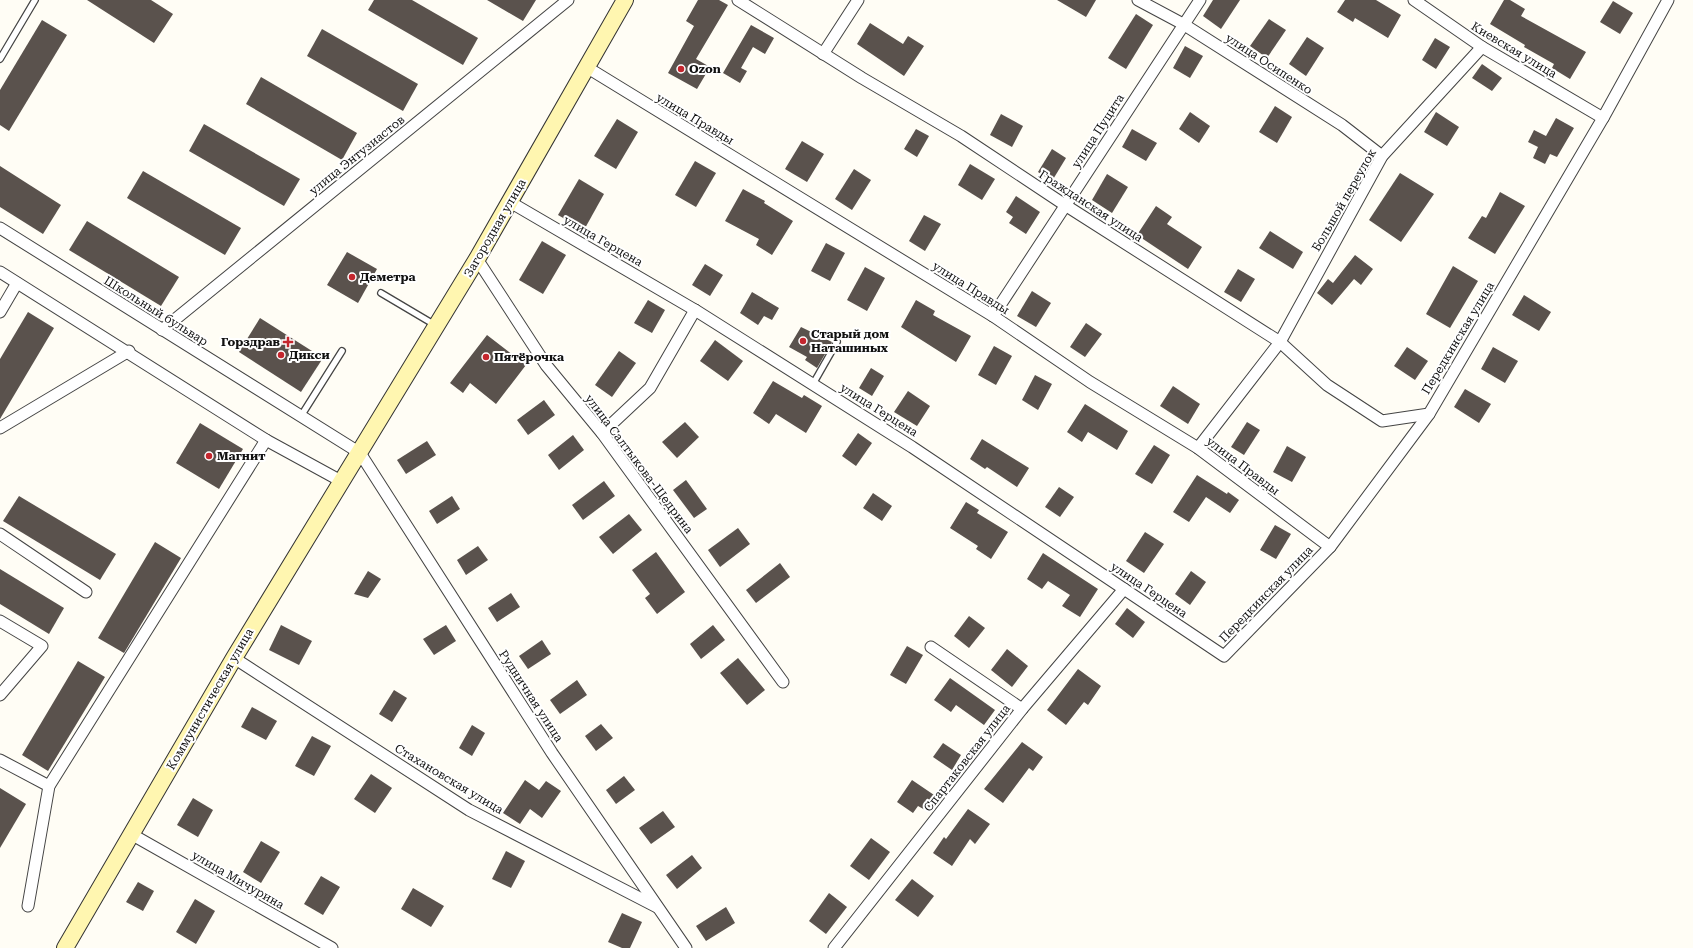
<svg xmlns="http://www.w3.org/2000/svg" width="1693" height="948" viewBox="0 0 1693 948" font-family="'Roboto Serif',serif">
<rect width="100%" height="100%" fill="#fffdf5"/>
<g fill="#5a524d">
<path d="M87 0H151L173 14 154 43Z"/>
<path d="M374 0H412L478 38 463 65 368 10Z"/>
<path d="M487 0H536L523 21Z"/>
<path d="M698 0H719L728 5 696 59 710 67 697 89 668 73 694 26 686 21Z"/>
<path d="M1057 0H1096L1086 17Z"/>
<path d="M1213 0H1240L1221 29 1203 16Z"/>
<path d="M1345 0H1376L1401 15 1388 38 1355 18 1353 22 1337 12Z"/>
<path d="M1504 0H1510L1525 9 1521 16 1586 52 1570 79 1552 68 1554 64 1524 47 1525 45 1490 24Z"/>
<path d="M1613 1 1633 13 1620 34 1600 22Z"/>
<path d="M1136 14 1153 25 1126 69 1108 58Z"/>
<path d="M1269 19 1286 30 1267 58 1250 46Z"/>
<path d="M42 20 67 35 9 131 0 125V90Z"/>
<path d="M870 23 903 44 908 36 924 46 904 76 857 44Z"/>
<path d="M751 25 774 38 765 54 753 47 741 68 747 71 740 83 723 73Z"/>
<path d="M322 29 418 84 403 111 307 56Z"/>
<path d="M1307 37 1324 48 1306 76 1289 64Z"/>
<path d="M1435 38 1450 47 1436 69 1422 60Z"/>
<path d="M1185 46 1203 56 1190 78 1173 68Z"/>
<path d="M1482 64 1502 78 1492 91 1472 78Z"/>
<path d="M261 77 357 133 342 160 246 104Z"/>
<path d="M1275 106 1292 117 1277 143 1259 132Z"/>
<path d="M1190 112 1210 126 1199 143 1179 129Z"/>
<path d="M1436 112 1459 127 1447 146 1424 132Z"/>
<path d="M1001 114 1023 126 1012 147 990 135Z"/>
<path d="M1556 118 1574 128 1557 157 1550 154 1545 164 1533 158 1538 147 1528 142 1534 130 1546 136Z"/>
<path d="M617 119 638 132 616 169 594 156Z"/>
<path d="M204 124 300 179 284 206 189 151Z"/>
<path d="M916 129 929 136 917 157 904 149Z"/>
<path d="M1132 129 1157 143 1146 161 1122 147Z"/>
<path d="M802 141 824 154 807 182 785 169Z"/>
<path d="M1052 149 1066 158 1052 181 1038 172Z"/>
<path d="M695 161 716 173 696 207 675 195Z"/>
<path d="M970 164 995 179 982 200 958 185Z"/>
<path d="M0 166 61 205 43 234 0 207Z"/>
<path d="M854 169 871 180 852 210 835 199Z"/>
<path d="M143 171 241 228 225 255 127 198Z"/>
<path d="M1400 173 1434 194 1401 242 1369 220Z"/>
<path d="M1107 174 1128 187 1112 213 1092 200Z"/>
<path d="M579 179 604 194 584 230 558 215Z"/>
<path d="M743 189 765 201 764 203 793 221 772 255 756 245 759 239 725 221Z"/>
<path d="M1500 192 1525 206 1495 254 1468 238 1482 216 1486 218Z"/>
<path d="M1016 196 1040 212 1026 234 1009 223 1013 217 1006 212Z"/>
<path d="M1156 206 1172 217 1167 224 1202 247 1188 269 1137 235Z"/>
<path d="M924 215 941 224 925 251 909 241Z"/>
<path d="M87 221 179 277 161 306 69 250Z"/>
<path d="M1270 231 1303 252 1293 269 1259 248Z"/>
<path d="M542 241 566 255 543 294 519 280Z"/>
<path d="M826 243 845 253 830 281 811 271Z"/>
<path d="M347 252 377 269 358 303 327 285Z"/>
<path d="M1355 255 1373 269 1361 285 1354 279 1332 305 1317 293 1328 279 1333 283Z"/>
<path d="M705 264 723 275 710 296 692 285Z"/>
<path d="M1453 266 1478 281 1450 328 1426 314Z"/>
<path d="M865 267 885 278 867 311 847 300Z"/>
<path d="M1238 269 1255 279 1241 302 1224 292Z"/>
<path d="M1032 291 1051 303 1036 327 1017 316Z"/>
<path d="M752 292 779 308 772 320 764 316 758 325 740 313Z"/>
<path d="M1524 295 1551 312 1539 331 1512 315Z"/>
<path d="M648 300 665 310 652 333 634 323Z"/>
<path d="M916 300 935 311 933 315 971 336 956 362 901 327Z"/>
<path d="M28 312 54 328 0 419V359Z"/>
<path d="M260 318 323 358 301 392 239 352Z"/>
<path d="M1086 323 1102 334 1085 357 1070 347Z"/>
<path d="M801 327 832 342 817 368 805 360 807 357 789 347Z"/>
<path d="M487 335 526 365 496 404 470 383 463 393 450 383Z"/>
<path d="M715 340 743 361 728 381 700 361Z"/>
<path d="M994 346 1012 356 996 385 978 375Z"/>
<path d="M1407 347 1428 361 1415 380 1394 366Z"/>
<path d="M1493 347 1518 361 1505 383 1481 369Z"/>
<path d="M619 351 636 363 612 397 595 385Z"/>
<path d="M871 368 884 376 872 396 859 388Z"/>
<path d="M1035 375 1052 384 1038 410 1022 400Z"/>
<path d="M773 381 802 398 804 395 822 406 806 433 776 414 769 424 753 413Z"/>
<path d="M1173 386 1200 404 1188 424 1160 406Z"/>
<path d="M1465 389 1491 404 1479 423 1454 407Z"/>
<path d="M908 391 930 406 917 426 894 412Z"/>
<path d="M544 400 555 415 528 435 517 420Z"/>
<path d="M1085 404 1128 431 1117 450 1088 432 1082 442 1067 432Z"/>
<path d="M685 422 699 437 677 458 662 442Z"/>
<path d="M1247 422 1260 430 1244 455 1231 447Z"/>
<path d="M200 423 243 449 219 489 176 463Z"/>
<path d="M858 433 872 443 856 466 842 456Z"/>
<path d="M573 435 584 450 559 470 548 455Z"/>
<path d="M982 439 1029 468 1017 487 987 467 985 469 970 459Z"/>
<path d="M427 441 436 455 406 474 397 460Z"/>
<path d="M1154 445 1170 455 1152 484 1135 474Z"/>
<path d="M1287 446 1306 457 1292 482 1273 472Z"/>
<path d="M1197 475 1227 494 1228 492 1239 500 1230 513 1206 497 1189 522 1173 512Z"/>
<path d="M686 480 707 509 694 518 673 490Z"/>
<path d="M604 481 615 496 583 520 572 505Z"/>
<path d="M1059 487 1074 497 1060 517 1045 507Z"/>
<path d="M873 493 892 506 882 521 863 508Z"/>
<path d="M19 496 116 554 100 580 3 521Z"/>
<path d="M452 496 460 509 437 524 429 511Z"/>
<path d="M966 502 979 510 977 513 1008 532 991 559 976 549 978 546 950 528Z"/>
<path d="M629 514 642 530 613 554 599 537Z"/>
<path d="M1275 525 1291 534 1276 559 1260 550Z"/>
<path d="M738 528 750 544 720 567 708 550Z"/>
<path d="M1145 532 1164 544 1144 573 1126 561Z"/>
<path d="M155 542 181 558 124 653 98 638Z"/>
<path d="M478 546 488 560 466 575 457 560Z"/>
<path d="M656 552 685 592 657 614 645 598 650 594 632 570Z"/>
<path d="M1043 553 1098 589 1080 617 1062 606 1070 595 1048 581 1042 589 1027 579Z"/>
<path d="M780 563 790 577 756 603 746 590Z"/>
<path d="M0 569 64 608 49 634 0 604Z"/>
<path d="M368 571 381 579 368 598 354 594Z"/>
<path d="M1191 571 1206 582 1190 605 1175 594Z"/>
<path d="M511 593 520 607 497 622 488 608Z"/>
<path d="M1127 608 1145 622 1133 638 1115 624Z"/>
<path d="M969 616 985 628 969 648 954 636Z"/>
<path d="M281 625 312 641 299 665 269 650Z"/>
<path d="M446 625 456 641 434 655 423 639Z"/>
<path d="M713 625 725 640 701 659 690 644Z"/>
<path d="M542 640 551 654 528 669 519 656Z"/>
<path d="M907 646 923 655 906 684 890 675Z"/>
<path d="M1007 649 1028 666 1012 687 991 670Z"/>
<path d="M738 658 765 690 747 705 720 673Z"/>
<path d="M78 661 105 677 48 771 22 755Z"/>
<path d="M1078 669 1101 686 1088 705 1084 702 1066 725 1047 710Z"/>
<path d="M950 678 995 710 984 725 956 705 951 712 934 700Z"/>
<path d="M577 680 587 695 560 714 550 700Z"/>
<path d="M394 690 407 698 392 722 379 714Z"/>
<path d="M252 707 277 721 266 740 241 727Z"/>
<path d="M601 724 613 738 596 751 585 736Z"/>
<path d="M472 725 485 733 472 756 459 748Z"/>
<path d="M312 736 331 746 314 776 295 766Z"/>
<path d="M1022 742 1043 757 1033 771 1029 768 1003 803 984 789Z"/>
<path d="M943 743 961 755 952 770 933 757Z"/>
<path d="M371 774 392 788 375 813 354 799Z"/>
<path d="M624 776 635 790 616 804 606 790Z"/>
<path d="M525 780 539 790 546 781 561 791 542 818 530 809 520 824 503 813Z"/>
<path d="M912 780 937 797 927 811 918 806 913 813 897 802Z"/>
<path d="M0 788 26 804 0 848Z"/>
<path d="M193 798 213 810 198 837 177 825Z"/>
<path d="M968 809 990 824 975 844 970 839 952 866 933 853 944 837 946 839Z"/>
<path d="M663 811 675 827 651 844 639 828Z"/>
<path d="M871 838 890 852 869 880 850 866Z"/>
<path d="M261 841 280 852 261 883 243 872Z"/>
<path d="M506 851 525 861 511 888 492 879Z"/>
<path d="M692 855 702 868 677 889 666 875Z"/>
<path d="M321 876 340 887 323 915 304 904Z"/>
<path d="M912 879 934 896 918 917 895 900Z"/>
<path d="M138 882 154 891 143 911 126 902Z"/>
<path d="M413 888 444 906 431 927 401 909Z"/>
<path d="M829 893 847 907 826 934 809 921Z"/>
<path d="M195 899 215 911 196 944 176 932Z"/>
<path d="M726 907 735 923 706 941 696 926Z"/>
<path d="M622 913 642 922 630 948H622L608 942Z"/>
</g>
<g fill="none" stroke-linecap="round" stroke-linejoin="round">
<g stroke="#444" stroke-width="8">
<g id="lane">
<path d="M0 59 35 0"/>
<path d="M381 293 435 325"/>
<path d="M813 384 837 342"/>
<path d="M301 416 342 351"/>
</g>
</g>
<g stroke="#444" stroke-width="13">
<g id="street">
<path d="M738 0 862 78 961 136 1065 205 1280 342 1327 385 1382 421 1429 414"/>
<path d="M1138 0 1183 24 1342 125 1382 156"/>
<path d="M1414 0 1482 47 1603 118"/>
<path d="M823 54 858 0"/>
<path d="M588 68 993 316 1090 382 1198 448 1330 547"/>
<path d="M510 202 695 310 912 447 1224 656 1330 547 1429 414 1603 118 1668 0"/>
<path d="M0 228 360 453 552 753 686 948"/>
<path d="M477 259 546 365 602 433 783 682"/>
<path d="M0 272 266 440 341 481"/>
<path d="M0 312 17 283"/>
<path d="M993 316 1200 0"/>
<path d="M162 330 568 0"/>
<path d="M0 428 129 351"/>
<path d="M602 433 650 388 695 310"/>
<path d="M1198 448 1280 342 1382 156 1482 47"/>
<path d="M0 534 86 592"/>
<path d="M0 621 42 646 0 695"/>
<path d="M931 647 1022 709"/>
<path d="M234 658 469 810 657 907"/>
<path d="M0 760 49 786"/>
<path d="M131 834 332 948"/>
<path d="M28 906 49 786 266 440"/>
<path d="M834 948 1022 709 1124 589"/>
</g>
</g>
<g stroke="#333" stroke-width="18">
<path id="secondary" d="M65 948 234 658 477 259 625 0"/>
</g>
<use href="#lane" stroke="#fff" stroke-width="5.5"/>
<use href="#street" stroke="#fff" stroke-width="11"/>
<use href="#secondary" stroke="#fff6b0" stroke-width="16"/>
</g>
<g fill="#c4262e" stroke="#fff" stroke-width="1.5">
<circle cx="681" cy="69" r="4"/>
<circle cx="352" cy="277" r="4"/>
<circle cx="803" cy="341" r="4"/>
<path d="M286 336h4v4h4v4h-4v4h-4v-4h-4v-4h4z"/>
<circle cx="281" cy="355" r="4"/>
<circle cx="486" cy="357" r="4"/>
<circle cx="209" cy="456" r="4"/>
</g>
<g text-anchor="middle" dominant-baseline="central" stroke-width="4" stroke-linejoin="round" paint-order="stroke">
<g font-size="12" fill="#111" stroke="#fff">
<text transform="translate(1514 50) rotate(31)">Киевская улица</text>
<text transform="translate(1269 64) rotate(33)">улица Осипенко</text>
<text transform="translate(695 119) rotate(31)">улица Правды</text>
<text transform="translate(1098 131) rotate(-57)">улица Пуцита</text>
<text transform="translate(357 155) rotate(-39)">улица Энтузиастов</text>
<text transform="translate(1344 200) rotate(-60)">Большой переулок</text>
<text transform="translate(1091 206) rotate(33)">Гражданская улица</text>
<text transform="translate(495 228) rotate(-60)">Загородная улица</text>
<text transform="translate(603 241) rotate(30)">улица Герцена</text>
<text transform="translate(971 288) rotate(32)">улица Правды</text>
<text transform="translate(156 311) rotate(32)">Школьный бульвар</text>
<text transform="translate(1458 338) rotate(-59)">Передкинская улица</text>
<text transform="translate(879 410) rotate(32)">улица Герцена</text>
<text transform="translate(639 464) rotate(53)">улица Салтыкова-Щедрина</text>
<text transform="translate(1243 466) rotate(37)">улица Правды</text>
<text transform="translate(1149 590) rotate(34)">улица Герцена</text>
<text transform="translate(1266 594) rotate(-46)">Передкинская улица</text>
<text transform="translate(531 696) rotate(57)">Рудничная улица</text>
<text transform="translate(210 699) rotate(-60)">Коммунистическая улица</text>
<text transform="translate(967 758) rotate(-52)">Спартаковская улица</text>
<text transform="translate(449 779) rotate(31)">Стахановская улица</text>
<text transform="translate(238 880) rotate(30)">улица Мичурина</text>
</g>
<g font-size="12" font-weight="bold" fill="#111" stroke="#fff" text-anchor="start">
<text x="689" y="69">Ozon</text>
<text x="360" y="277">Деметра</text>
<text x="811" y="334">Старый дом<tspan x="811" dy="14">Наташиных</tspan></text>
<text x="280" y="342" text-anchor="end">Горздрав</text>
<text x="289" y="355">Дикси</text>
<text x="494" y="357">Пятёрочка</text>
<text x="217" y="456">Магнит</text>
</g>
</g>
</svg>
